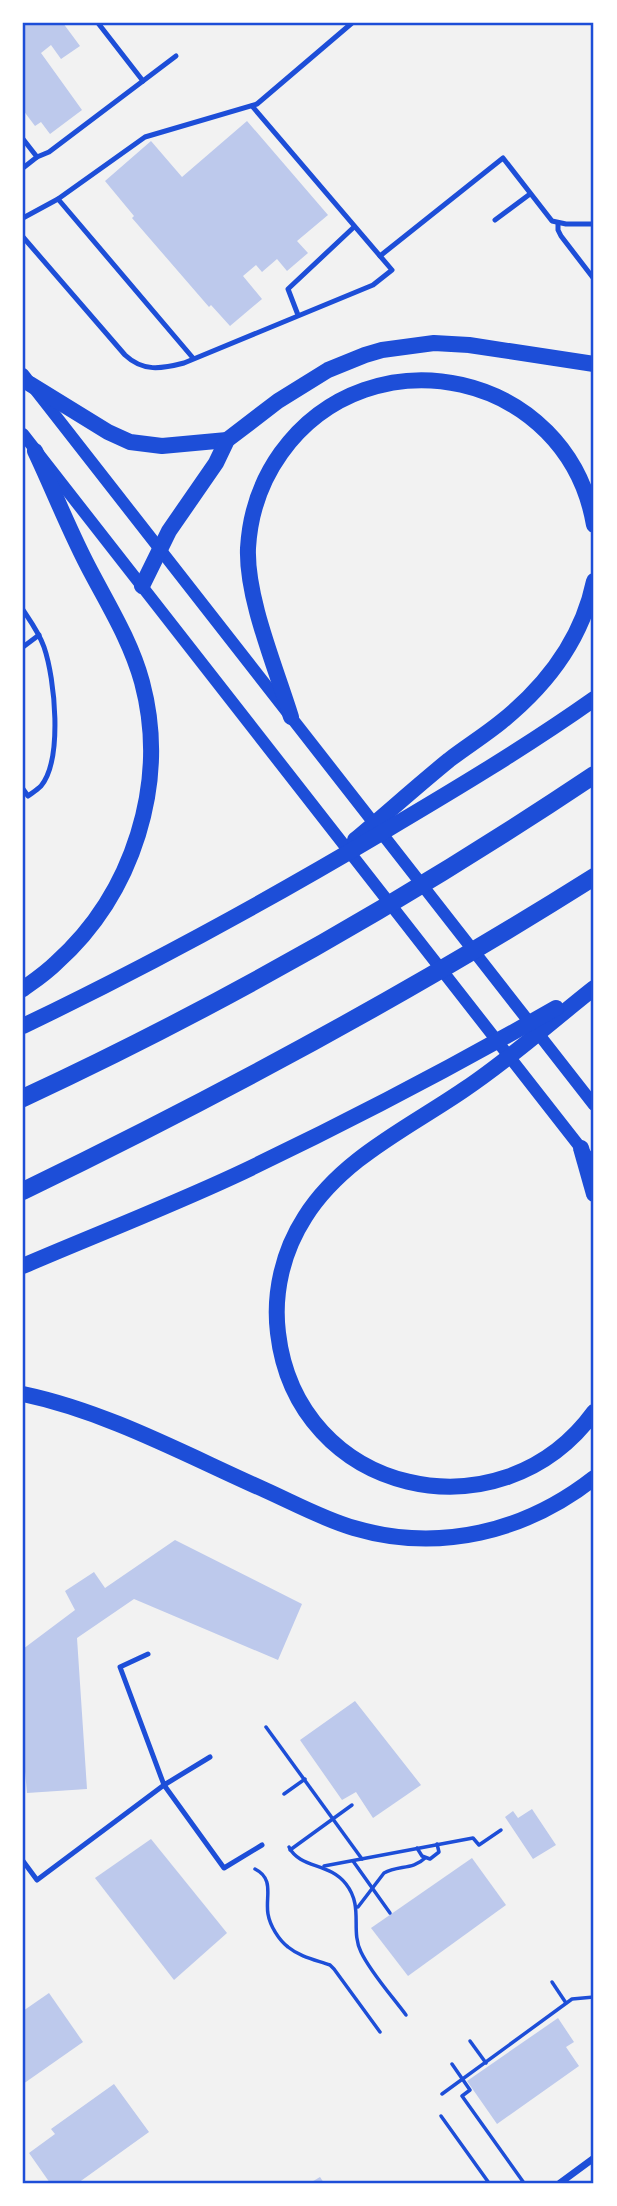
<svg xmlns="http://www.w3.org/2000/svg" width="617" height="2206" viewBox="0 0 617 2206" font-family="'Work Sans',sans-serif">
<rect width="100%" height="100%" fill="#f2f2f2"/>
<g fill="#bdc9ec">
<path d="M23 23H63L80 46 61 59 51 45 41 53 82 110 50 134 41 122 35 126 23 110Z"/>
<path d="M247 121 328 215 297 241 308 253 287 271 277 259 262 272 256 265 243 276 262 299 230 326 211 305 209 307 132 218 134 216 105 181 151 141 182 177Z"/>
<path d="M175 1540 302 1604 278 1660 134 1599 77 1638 87 1789 27 1793 23 1750V1649L75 1610 65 1591 94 1572 105 1588Z"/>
<path d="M355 1701 421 1785 373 1818 356 1792 342 1800 300 1740Z"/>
<path d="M532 1809 556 1845 533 1859 505 1817 513 1811 518 1818Z"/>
<path d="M151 1839 227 1933 174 1980 95 1878Z"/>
<path d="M472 1858 506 1905 408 1976 371 1928Z"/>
<path d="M49 1993 83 2042 23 2084V2011Z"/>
<path d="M558 2018 574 2042 566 2047 579 2066 497 2124 467 2081Z"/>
<path d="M114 2084 149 2132 78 2183H50L29 2153 55 2134 51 2129Z"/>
<path d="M320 2177 324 2183H310Z"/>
</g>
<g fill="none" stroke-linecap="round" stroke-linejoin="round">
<g stroke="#1d4ed8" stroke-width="3.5">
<path d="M266 1727 362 1859"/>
<path d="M284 1794 305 1779"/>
<path d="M289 1847C300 1869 329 1862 346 1884 364 1907 350 1930 361 1952 371 1973 392 1996 406 2015"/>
<path d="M417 1848 422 1856 430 1859 439 1852 437 1844"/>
<path d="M290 1850 352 1805"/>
<path d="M353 1861 390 1913"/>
<path d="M324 1866 473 1838 479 1845 501 1830"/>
<path d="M255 1869C275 1879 265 1897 268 1914 270 1926 279 1940 288 1947 300 1957 316 1960 330 1965L334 1969 380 2032"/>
<path d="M358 1907 384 1873C398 1865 413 1870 425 1858"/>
<path d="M552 1982 566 2003"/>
<path d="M470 2041 486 2063"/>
<path d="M452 2064 470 2090 462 2096 524 2183"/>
<path d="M442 2094 572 1999 594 1997"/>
<path d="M441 2116 489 2183"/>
</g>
<g stroke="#1d4ed8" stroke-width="5">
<path d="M98 23 143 81"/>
<path d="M23 139 37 157 23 168"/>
<path d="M37 157 49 152 176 56"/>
<path d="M58 199 145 137 257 104 352 23"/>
<path d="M23 218 58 199 193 358"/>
<path d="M495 220 530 194"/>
<path d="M558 223V230L561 236 594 279"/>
<path d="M23 237 125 355C143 372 161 369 184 363L373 285 392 270 252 106"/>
<path d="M380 256 503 158 552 221 566 224H594"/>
<path d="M298 315 288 289 354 227"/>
<path d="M23 610C31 622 39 633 44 647 55 679 63 759 41 786 37 790 32 793 28 796L23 789"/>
<path d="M23 647 39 635"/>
<path d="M148 1654 120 1667 164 1785 210 1757"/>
<path d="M23 1861 37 1880 164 1785 224 1868 262 1845"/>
</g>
<path stroke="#1d4ed8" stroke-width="7" d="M560 2183 594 2158"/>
<g stroke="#1d4ed8" stroke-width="12">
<path d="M23 374 594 1105"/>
<path d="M23 434 594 1165"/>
</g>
<g stroke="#1d4ed8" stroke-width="16">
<path d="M30 384 108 432 130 442 162 446 227 440"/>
<path d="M142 586 169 531 216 463 227 440 278 401 328 370 365 355 382 350 434 343 469 345 594 364"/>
<path d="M291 717C276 668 246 598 248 548 250 514 261 481 281 453 371 328 568 372 594 525"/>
<path d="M355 840C386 814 417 786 449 760 466 747 485 735 501 722 547 685 582 639 594 581"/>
<path d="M594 988C552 1021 510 1059 465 1089 410 1127 342 1158 305 1217 283 1251 273 1293 278 1333 297 1495 500 1541 594 1412"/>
<path d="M23 989C34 981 46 973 56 963 133 894 169 783 142 682 131 642 110 608 91 572 70 533 54 491 35 451"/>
<path d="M23 1026C146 967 265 902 383 832 454 790 526 747 594 699"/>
<path d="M581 1148 594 1194"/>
<path d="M23 1266C93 1236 165 1208 234 1176 344 1124 451 1068 556 1008"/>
<path d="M23 1394C108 1412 186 1455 265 1490 294 1503 323 1519 354 1528 439 1553 525 1532 594 1478"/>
</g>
<g stroke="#1d4ed8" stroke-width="18">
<path d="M23 1098C221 1006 413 896 594 775"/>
<path d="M23 1191C219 1096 410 993 594 877"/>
</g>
</g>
<rect width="617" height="2206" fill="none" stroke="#ffffff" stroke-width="49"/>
<rect x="24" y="24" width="568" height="2158" fill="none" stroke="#1d4ed8" stroke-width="2.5"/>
</svg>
